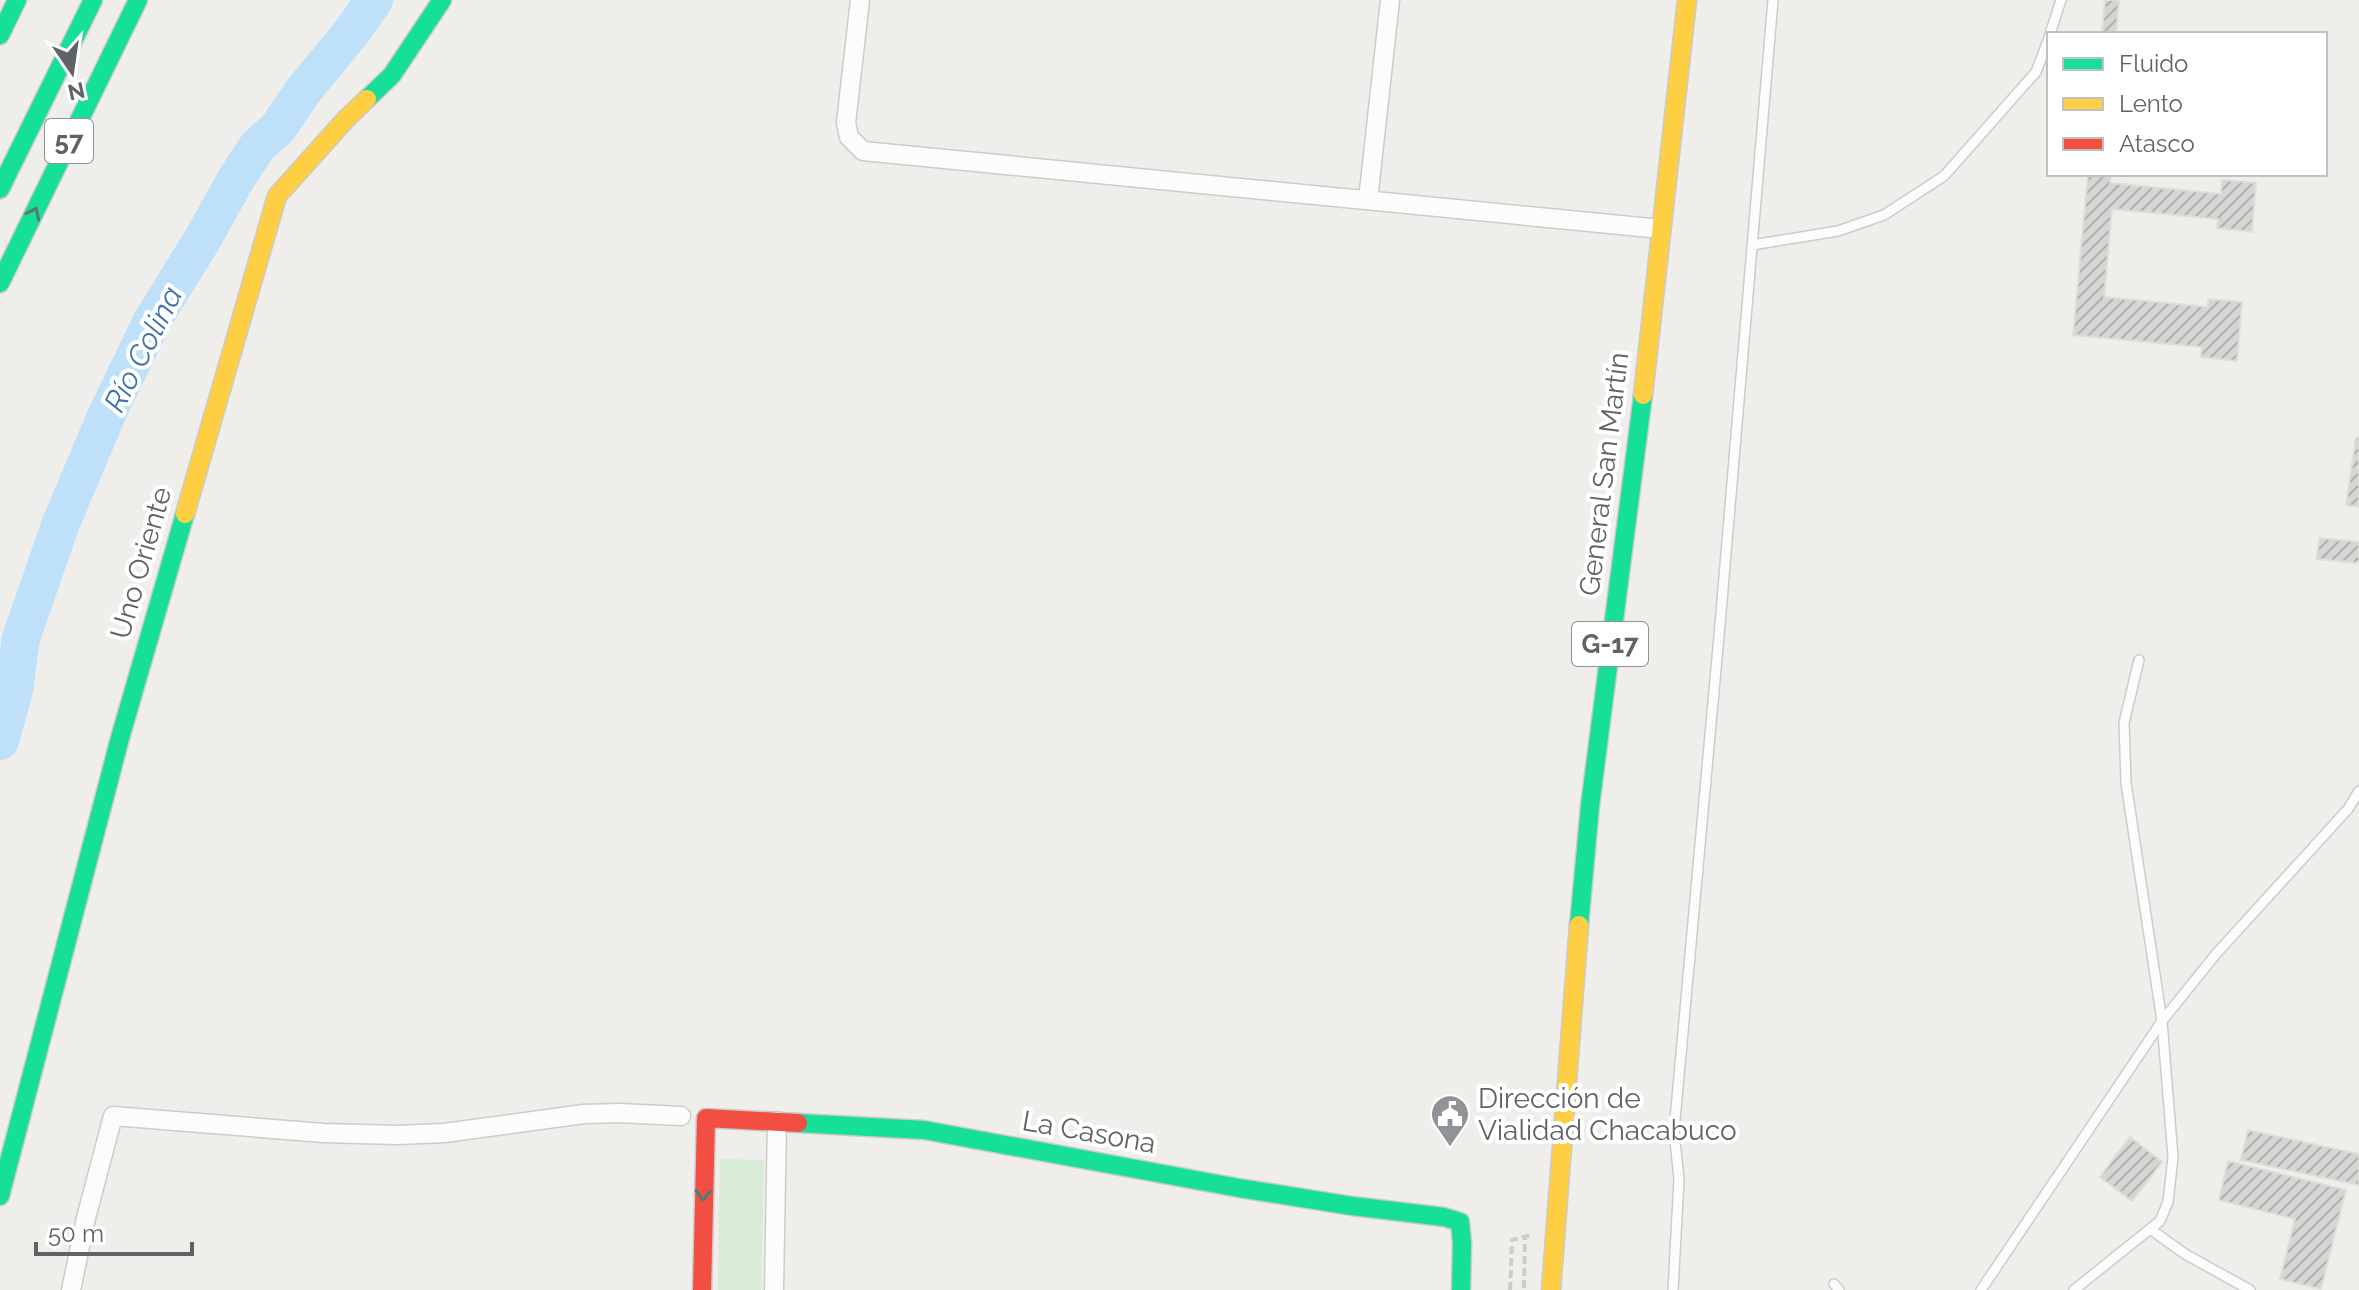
<svg xmlns="http://www.w3.org/2000/svg" width="2359" height="1290" viewBox="0 0 2359 1290" font-family="Raleway,sans-serif">
<defs>
<pattern id="building-hatch" width="6" height="6" patternUnits="userSpaceOnUse" patternTransform="scale(2)"><rect width="6" height="6" fill="#d6d5d3"/><path d="M-1 1l2-2M0 6l6-6M5 7l2-2" fill="none" stroke="#b1b0af"/></pattern>
</defs>
<rect width="100%" height="100%" fill="#efeeea"/>
<path fill="#d8ebd6" d="M720 1159 764 1160 761 1290H718Z"/>
<g fill="none" stroke-linecap="round" stroke-linejoin="round">
<path stroke="#bfe0f9" stroke-width="38" d="M0 741 14 690 21 638 61 523 107 414 152 321 202 240 236 179 257 147 278 128 303 91 354 29 374 0"/>
</g>
<g fill="url(#building-hatch)" stroke="#deddd9" stroke-width="2">
<path d="M2105 0H2119L2116 34H2102Z"/>
<path d="M2088 174H2111L2110 183 2221 194 2222 180 2256 183 2252 232 2217 228 2218 219 2112 209 2104 297 2208 307V299L2242 302 2237 361 2201 357 2202 347 2073 335Z"/>
<path d="M2356 438H2359V507L2346 505Z"/>
<path d="M2319 538 2359 542V563L2317 559Z"/>
<path d="M2248 1130 2359 1154V1185L2241 1160Z"/>
<path d="M2130 1137 2162 1162 2132 1201 2100 1177Z"/>
<path d="M2228 1161 2346 1190 2321 1289 2280 1279 2295 1219 2219 1200Z"/>
</g>
<g fill="none" stroke-linecap="round" stroke-linejoin="round">
<g stroke="#cbcccc" stroke-width="12">
<g id="lane">
<path d="M2050 34 2061 0"/>
<path d="M1752 245 1838 231 1884 215 1944 176 2036 72 2049 38"/>
<path d="M2150 1229 2185 1254 2250 1290"/>
<path d="M1834 1284 1839 1290"/>
<path d="M1673 1290 1679 1179 1674 1131 1719 636 1773 0"/>
<path d="M1981 1290 2162 1021 2216 954 2348 809 2359 791"/>
<path d="M2074 1290 2160 1221 2168 1202 2173 1157 2162 1021 2126 783 2124 723 2139 660"/>
</g>
</g>
<g stroke="#cbcccc" stroke-width="21">
<g id="street">
<path d="M860 0 846 123 849 137 863 151 1661 229"/>
<path d="M1368 200 1390 0"/>
<path d="M71 1290 86 1218 113 1116 323 1133 397 1135 444 1133 584 1114 619 1113 681 1116"/>
<path d="M774 1290 777 1121"/>
</g>
</g>
<g stroke="#cacacb" stroke-width="21">
<g id="fast">
<path d="M0 35 17 0"/>
<path d="M367 99 392 75 442 0"/>
<path d="M0 189 93 0"/>
<path d="M0 283 138 0"/>
<path d="M1579 925 1590 806 1643 395"/>
<path d="M798 1123 924 1130 1239 1188 1352 1206 1444 1217 1460 1222 1462 1243 1461 1290"/>
<path d="M0 1196 120 738 185 514"/>
</g>
</g>
<g stroke="#cacacb" stroke-width="21">
<g id="slow">
<path d="M1643 395 1687 0"/>
<path d="M185 514 277 196 346 119 367 99"/>
<path d="M1551 1290 1579 925"/>
</g>
</g>
<g stroke="#cacacb" stroke-width="21">
<path id="jam" d="M702 1290 706 1118 798 1123"/>
</g>
<g stroke="#cacfcc" stroke-width="4" stroke-dasharray="8 4" stroke-linecap="butt">
<path d="M1524 1288 1525 1236"/>
<path d="M1510 1290 1512 1240 1531 1235"/>
</g>
<use href="#lane" stroke="#fdfcfc" stroke-width="9"/>
<use href="#street" stroke="#fdfcfc" stroke-width="18"/>
<use href="#fast" stroke="#16e098" stroke-width="18"/>
<use href="#slow" stroke="#ffcf43" stroke-width="18"/>
<use href="#jam" stroke="#f24e42" stroke-width="18"/>
</g>
<defs><path id="oneway-chevron" d="M-2-3.5L2.5 0L-2 3.5" fill="none" stroke-width="1.6" stroke-linecap="round" stroke-linejoin="round" transform="scale(2)"/></defs>
<g stroke="#507c72">
<use href="#oneway-chevron" transform="translate(34 213) rotate(-64)"/>
<use href="#oneway-chevron" transform="translate(703 1195) rotate(92)"/>
</g>
<defs>
<g id="civic-pin" transform="scale(2)"><path d="M0 17L-7.5 6A9.5 9.5 0 1 1 7.5 6Z" fill="#919496" stroke="#fff"/><path d="M-.6-6.5H3V-4.5H.6V-3L4-1V1h2V6H-6V1h2V-1L-.6-3ZM-1.2 2.5V6h2.4V2.5Z" fill="#fff"/></g>
</defs>
<g fill-rule="evenodd">
<use href="#civic-pin" x="1450" y="1114"/>
</g>
<g text-anchor="middle" dominant-baseline="central" stroke-width="8" stroke-linejoin="round" paint-order="stroke">
<g fill="#fff" stroke="#8f9295" stroke-width="2">
<rect x="45" y="119" width="48" height="44" rx="6"/>
<rect x="1572" y="622" width="76" height="44" rx="6"/>
</g>
<g font-size="26" font-weight="bold" fill="#5f6368">
<text x="69" y="141">57</text>
<text x="1610" y="644">G-17</text>
</g>
<g font-size="28" fill="#5f6368" stroke="#fff">
<text transform="translate(1604 474) rotate(-83)">General San Martín</text>
<text transform="translate(141 563) rotate(-74)">Uno Oriente</text>
<text transform="translate(1089 1132) rotate(10)">La Casona</text>
</g>
<g font-size="28" fill="#5f6368" stroke="#fff" text-anchor="start">
<text x="1478" y="1098">Dirección de<tspan x="1478" dy="32">Vialidad Chacabuco</tspan></text>
</g>
<g font-size="30" font-style="italic" fill="#4174aa" stroke="#fff">
<text transform="translate(143 349) rotate(-63)">Río Colina</text>
</g>
</g>
<rect x="2047" y="32" width="280" height="144" fill="#ffffff" stroke="#bfc1c3" stroke-width="2"/>
<rect x="2063" y="58" width="40" height="12" fill="#16e098" stroke="#bfc1c3" stroke-width="2"/>
<text x="2119" y="72" font-size="24" fill="#5f6368">Fluido</text>
<rect x="2063" y="98" width="40" height="12" fill="#ffcf43" stroke="#bfc1c3" stroke-width="2"/>
<text x="2119" y="112" font-size="24" fill="#5f6368">Lento</text>
<rect x="2063" y="138" width="40" height="12" fill="#f24e42" stroke="#bfc1c3" stroke-width="2"/>
<text x="2119" y="152" font-size="24" fill="#5f6368">Atasco</text>
<g transform="translate(72 72) rotate(167)" stroke="#ffffff" stroke-width="6" paint-order="stroke">
<path d="M0-6L14 30L0 20L-14 30Z" fill="#5f6368"/>
<text y="-12" font-size="22" font-weight="bold" text-anchor="middle" fill="#5f6368">N</text>
</g>
<path d="M36 1242v12h156v-12" fill="none" stroke="#5f6368" stroke-width="4"/>
<text x="48" y="1242" font-size="24" fill="#5f6368" stroke="#ffffff" stroke-width="6" paint-order="stroke">50 m</text>
</svg>
